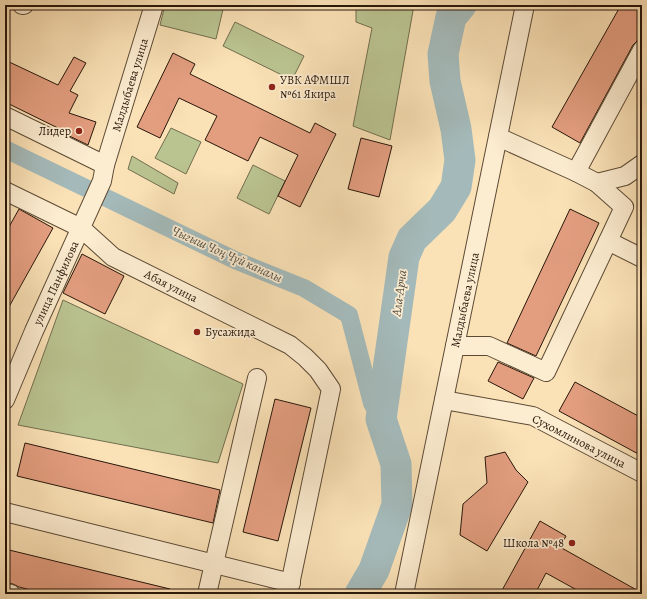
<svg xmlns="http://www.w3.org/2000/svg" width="647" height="599" viewBox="0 0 647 599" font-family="Alegreya,serif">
<rect width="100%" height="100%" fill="#fae1b6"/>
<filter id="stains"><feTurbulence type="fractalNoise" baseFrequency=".005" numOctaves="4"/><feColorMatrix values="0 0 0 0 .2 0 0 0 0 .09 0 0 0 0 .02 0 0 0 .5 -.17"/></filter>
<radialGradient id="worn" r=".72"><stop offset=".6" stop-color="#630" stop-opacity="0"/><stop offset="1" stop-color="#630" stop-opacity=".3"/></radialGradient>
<g fill="#bac491" stroke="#716e4e">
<path d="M165 5H224L216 39 160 25Z"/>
<path d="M356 5H414L390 140 353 126 372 28 356 22Z"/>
<path d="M235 22 304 56 292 80 223 46Z"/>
<path d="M171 128 201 142 186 174 155 158Z"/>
<path d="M132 156 178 183 174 194 128 169Z"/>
<path d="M253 165 285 181 269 214 237 198Z"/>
<path d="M63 300 243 384 218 463 18 425Z"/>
</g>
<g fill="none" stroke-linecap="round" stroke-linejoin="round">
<path stroke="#a4baba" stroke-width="18" d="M5 149 237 261 304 288 349 315 372 403 381 419"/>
<path stroke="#a4baba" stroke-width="31" d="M360 594 374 570 397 505 396 464 381 419 404 257 412 239 442 210 456 187 460 160 456 129 445 81 443 54 451 17 461 5"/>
</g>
<g fill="#e39e80" stroke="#28170a">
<path d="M621 5H642V32L637 41 633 45 580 143 552 127Z"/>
<path d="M173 53 195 64 190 74 310 133 315 123 336 134 300 207 278 196 298 155 260 137 248 161 205 140 217 116 179 98 160 138 137 127Z"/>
<path d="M74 57 86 63 70 91 78 95 69 113 96 122 88 145 63 133 64 131 5 102V60L58 85Z"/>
<path d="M361 138 392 146 379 197 348 189Z"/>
<path d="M19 209 53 228 5 314V234Z"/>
<path d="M570 209 599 223 536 356 507 343Z"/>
<path d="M82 254 124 276 105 314 63 293Z"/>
<path d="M498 362 534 378 523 399 488 381Z"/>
<path d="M575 382 642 418V456L559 411Z"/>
<path d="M275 399 311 408 278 541 243 532Z"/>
<path d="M25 443 220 490 213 523 17 476Z"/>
<path d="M505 452 516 470 528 482 487 551 460 535 463 504 487 483 485 457Z"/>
<path d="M540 521 566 536 560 547 642 593V594H584L546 573 535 594H500Z"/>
<path d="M5 549 170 589 169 594H46L19 587 13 584 5 583Z"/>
</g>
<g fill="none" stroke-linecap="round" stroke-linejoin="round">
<g stroke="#5c4a35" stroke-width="20">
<g id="minor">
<path d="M22 5H24"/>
<path d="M5 116 105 165"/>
<path d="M498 137 576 172 597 183 624 207 608 241"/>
<path d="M576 172 642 50"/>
<path d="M597 183 625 176 642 164"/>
<path d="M5 191 81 228 113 257 290 345 305 357 318 370 331 389 288 594"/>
<path d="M455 346H489L546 372 608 241 642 258"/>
<path d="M5 400 34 331 102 181 105 165 154 5"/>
<path d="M444 400 533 416 642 473"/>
<path d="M5 512 291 583"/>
<path d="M5 593 11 594"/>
<path d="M207 594 257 378"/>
<path d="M404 594 525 5"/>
</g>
</g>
<use href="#minor" stroke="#fcecd0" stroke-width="18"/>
</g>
<g fill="#8f2418" stroke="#fcecd0" stroke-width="1.5">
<circle cx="272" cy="87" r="4"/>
<circle cx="79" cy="131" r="4"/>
<circle cx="197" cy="332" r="4"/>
<circle cx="572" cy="543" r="4"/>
</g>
<g text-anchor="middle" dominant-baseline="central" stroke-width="3.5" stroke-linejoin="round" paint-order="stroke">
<g font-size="12" fill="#28170a" stroke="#fcecd0" text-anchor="start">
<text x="280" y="80">УВК АФМШЛ<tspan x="280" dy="14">№61 Якира</tspan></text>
<text x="71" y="131" text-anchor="end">Лидер</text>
<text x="205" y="332">Бусажида</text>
<text x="564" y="543" text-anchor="end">Школа №48</text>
</g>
<g font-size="12" fill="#28170a" stroke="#fcecd0">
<text transform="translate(130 85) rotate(-73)">Малдыбаева улица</text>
<text transform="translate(56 283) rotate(-65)">улица Панфилова</text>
<text transform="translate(171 286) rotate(27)">Абая улица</text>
<text transform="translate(465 300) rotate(-78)">Малдыбаева улица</text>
<text transform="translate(579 441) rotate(27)">Сухомлинова улица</text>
</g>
<g font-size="13" font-style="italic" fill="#535048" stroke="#fcecd0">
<text transform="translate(227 254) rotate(24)">Чыгыш Чоң Чүй каналы</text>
<text transform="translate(399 293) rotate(-82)">Ала-Арча</text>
</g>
</g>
<rect width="647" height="599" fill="none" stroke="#fae1b6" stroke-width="20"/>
<rect x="6" y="6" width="635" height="587" fill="none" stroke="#28170a" stroke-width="2"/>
<rect x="10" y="10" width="627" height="579" fill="none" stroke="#28170a"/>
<rect width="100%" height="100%" filter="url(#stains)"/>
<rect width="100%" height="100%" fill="url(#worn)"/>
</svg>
